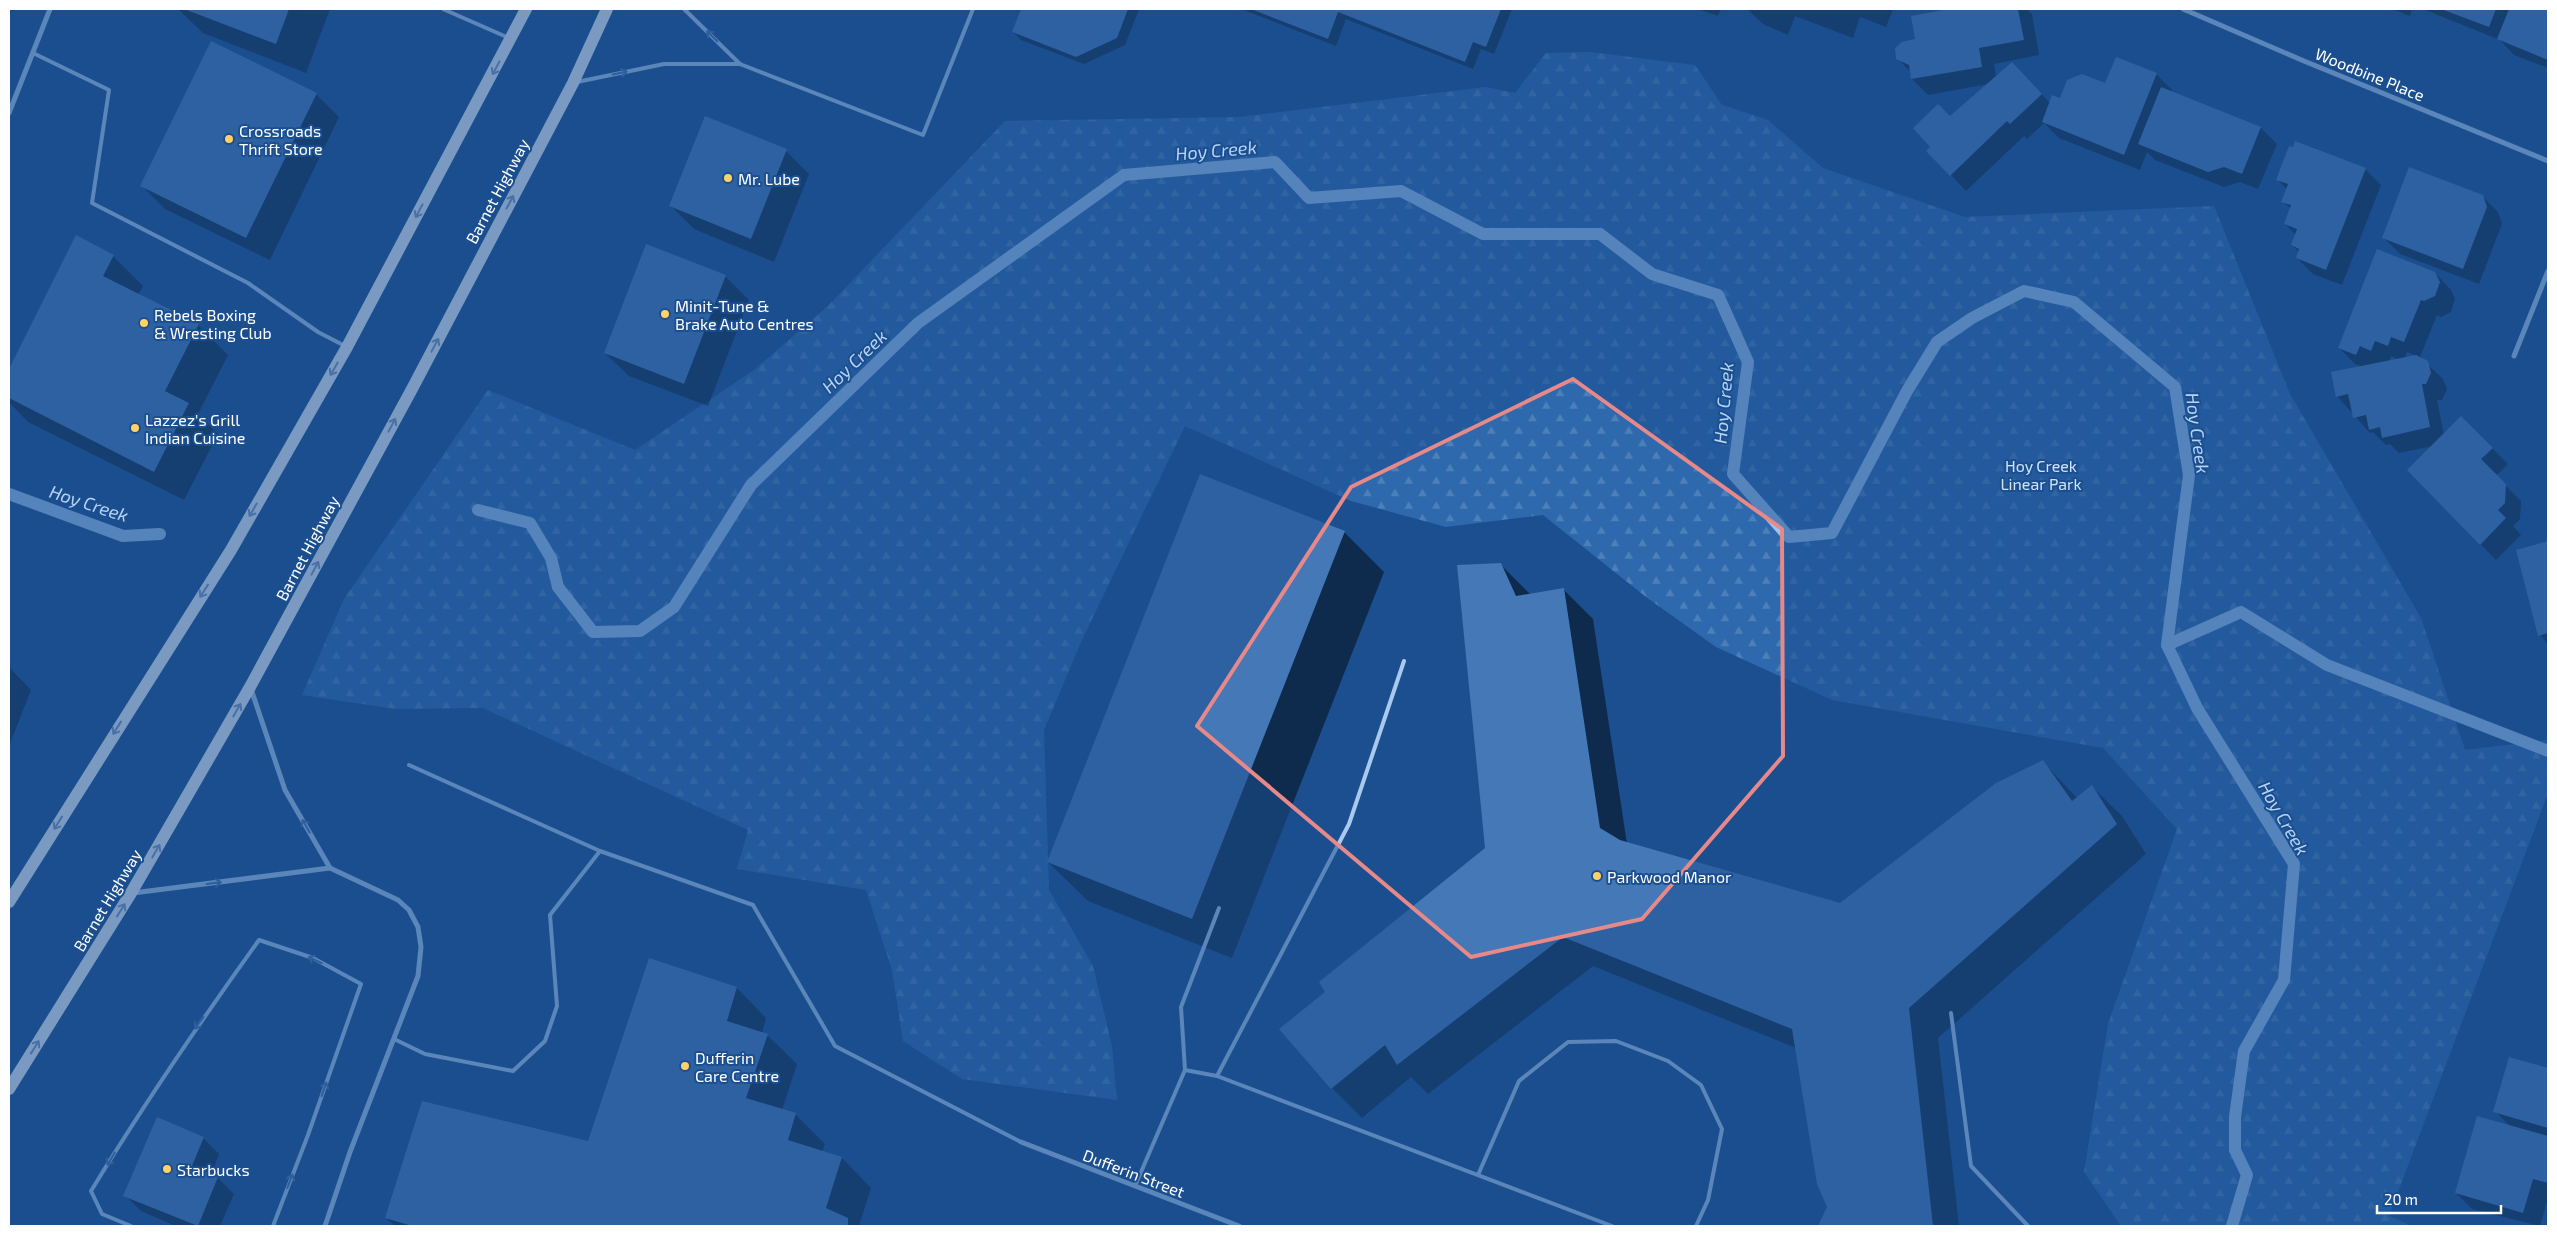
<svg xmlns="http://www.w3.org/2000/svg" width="2557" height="1235" viewBox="0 0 2557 1235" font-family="'Exo 2',sans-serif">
<defs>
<pattern id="forest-firs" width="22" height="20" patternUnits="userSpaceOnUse" patternTransform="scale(1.25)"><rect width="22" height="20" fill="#2e69ad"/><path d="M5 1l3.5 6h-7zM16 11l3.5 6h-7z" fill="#4d80b9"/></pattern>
</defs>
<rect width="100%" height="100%" fill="#1b4f8f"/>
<path fill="url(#forest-firs)" d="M1590 52 1695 65 1722 105 1768 120 1823 168 1965 217 2214 206 2290 394 2421 618 2465 750 2548 740V793L2389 1216 2412 1226H2121L2084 1172 2108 1024 2177 829 2103 748 1832 700 1716 647 1646 597 1543 515 1446 527 1351 501 1185 426 1081 642 1044 730 1049 890 1093 966 1112 1046 1117 1100 962 1079 903 1041 892 970 866 890 737 869 748 830 483 708 396 709 302 695 344 599 488 390 635 450 754 370 828 306 1005 121 1240 117 1486 87 1515 93 1546 53Z"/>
<g fill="#0007" fill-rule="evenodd">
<path d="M178 9H330L306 73 203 33Z"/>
<path d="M1022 9H1139L1125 45 1084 64 1021 40 1013 32Z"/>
<path d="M1241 9H1512L1494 54 1481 49 1473 69 1346 19 1336 46Z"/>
<path d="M1698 9H1721L1718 16Z"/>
<path d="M1747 9H1893L1886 27 1860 17 1853 38 1795 16 1788 35 1763 24Z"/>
<path d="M1956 9H2026L2032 14 2039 55 1994 64 1996 77 2028 80 2050 103 2106 85 2156 74 2172 90 2171 92 2261 128 2277 144 2258 189 2240 182 2224 187 2155 160 2147 152 2140 170 2059 138 2044 123 2027 139 2024 136 1966 191 1951 175 1932 147 1950 117 1989 84 1928 95 1912 79 1911 72 1898 59 1917 40 1912 17Z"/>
<path d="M2392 9H2412L2410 16Z"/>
<path d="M2423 9H2548V68L2514 55 2500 40Z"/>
<path d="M316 94 339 117 270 260 165 209 142 186Z"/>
<path d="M786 151 809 174 774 262 694 229 671 206Z"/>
<path d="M2365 169 2381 185 2342 285 2313 274 2297 258 2299 252 2292 245 2296 235 2285 224 2291 209 2283 201 2287 189 2278 180Z"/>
<path d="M2482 196 2498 212 2502 224 2479 284 2400 254 2384 238Z"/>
<path d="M76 237 113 256 143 286 138 295 198 325 228 355 198 414 218 434 184 500 28 422 9 402V371Z"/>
<path d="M2435 273 2451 290 2455 299 2451 312 2441 317 2437 315 2420 357 2443 379 2447 389 2442 400H2437L2444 435 2461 417 2508 464 2496 476 2521 501 2520 519 2513 526 2521 535 2496 560 2408 470 2433 446 2399 453 2390 444 2386 445 2373 432 2370 433 2337 396 2363 367 2355 364 2339 348ZM2407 352 2417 356 2405 358ZM2391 356 2399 360 2389 362Z"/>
<path d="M725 276 749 300 708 406 629 376 605 353Z"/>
<path d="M1344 532 1384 572 1232 958 1088 901 1048 862Z"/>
<path d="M2548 543V644L2540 635 2518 551Z"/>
<path d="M1500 564 1531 595 1563 589 1593 619 1627 844 1840 905 2043 762 2077 798 2092 787 2122 816 2146 854 1938 1038 1959 1226H1820L1829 1207 1796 1048 1593 966 1428 1094 1411 1077 1362 1118 1332 1088 1281 1029 1327 992 1487 848Z"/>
<path d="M9 667 31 690 9 746Z"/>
<path d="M737 988 766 1018 762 1033 767 1035 797 1064 782 1110 795 1114 825 1144 822 1152 842 1158 871 1188 859 1226H395L386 1218 589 1143Z"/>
<path d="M2510 1058 2548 1069V1197L2540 1226 2472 1209 2456 1193 2510 1126 2495 1111Z"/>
<path d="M203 1138 219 1154 211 1175 218 1178 234 1194 220 1226H176L141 1211 125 1195Z"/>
</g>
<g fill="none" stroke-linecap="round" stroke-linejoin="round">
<g stroke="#9cc4f0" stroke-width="12">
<path d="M9 494 123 536 160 534"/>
<path d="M478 510 530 523 551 558 558 587 593 632 640 631 674 607 751 485 918 323 1124 175 1275 162 1309 198 1401 191 1483 234H1600L1652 274 1718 295 1748 362 1733 474 1789 537 1832 533 1907 391 1937 342 1972 318 2024 291 2074 302 2175 387 2189 475 2167 645 2197 708 2294 864 2284 980 2244 1051 2235 1117V1150L2247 1175 2232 1226"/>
<path d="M2167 645 2241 612 2327 665 2548 751"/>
</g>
</g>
<g fill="#4478b7">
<path d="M184 9H289L276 44Z"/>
<path d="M1021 9H1128L1117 38 1076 57 1012 32Z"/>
<path d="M1251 9H1501L1486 47 1473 42 1465 62 1338 12 1328 39Z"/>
<path d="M1949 9H2018L2024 40 1979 48 1982 67 1911 79 1909 65 1896 59 1895 48 1902 42 1915 39 1911 16Z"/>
<path d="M2441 9H2496L2489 27Z"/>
<path d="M2509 9H2548V60L2497 39Z"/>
<path d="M211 41 317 93 246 238 140 186Z"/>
<path d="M2116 57 2157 73 2124 155 2042 122 2052 95 2060 98 2067 80 2082 74 2105 83Z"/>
<path d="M2012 62 2042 94 2010 124 2007 121 1950 176 1926 151 1930 147 1913 128 1938 104 1950 116Z"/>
<path d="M2161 87 2261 127 2242 174 2224 167 2208 172 2138 144Z"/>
<path d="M705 116 787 149 751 239 669 206Z"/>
<path d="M2295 141 2366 168 2326 270 2296 258 2299 249 2291 245 2297 229 2284 224 2291 205 2281 202 2288 184 2276 180 2289 146 2293 147Z"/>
<path d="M2409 167 2483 195 2487 207 2463 269 2382 238Z"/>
<path d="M76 235 114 255 103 276 199 324 165 391 189 403 154 472 9 398V369Z"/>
<path d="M646 244 726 275 684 384 604 353Z"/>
<path d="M2377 249 2435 272 2440 282 2435 296 2424 301 2421 300 2404 342 2391 337 2388 346 2375 341 2371 351 2360 346 2356 355 2338 348Z"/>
<path d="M2416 355 2428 361 2431 373 2426 384H2422L2430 427 2382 438 2380 427 2369 430 2366 415 2353 418 2348 394 2336 397 2331 372Z"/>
<path d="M2461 416 2493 448 2481 459 2506 484 2505 503 2498 510 2506 518 2480 545 2407 470Z"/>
<path d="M1200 474 1345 531 1192 919 1047 862Z"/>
<path d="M2548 541V633L2538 636 2516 550Z"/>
<path d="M1501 563 1516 596 1564 588 1600 828 1620 840 1840 903 1996 783 2043 760 2072 801 2092 785 2117 824 1909 1008 1933 1226H1818L1827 1207 1817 1184 1792 1029 1563 937 1397 1065 1385 1045 1331 1089 1279 1029 1325 992 1319 982 1485 848 1457 565Z"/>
<path d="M649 958 737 987 727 1021 768 1034 746 1098 796 1113 788 1140 842 1157 826 1208 848 1218V1226H412L385 1218 422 1101 588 1141Z"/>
<path d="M2509 1057 2548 1068V1128L2493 1112Z"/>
<path d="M2477 1116 2548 1136V1183L2533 1179 2523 1213 2455 1193Z"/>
<path d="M157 1117 204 1137 192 1166 218 1177 198 1226 123 1196Z"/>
</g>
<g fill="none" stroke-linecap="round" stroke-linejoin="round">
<g stroke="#a9c9ee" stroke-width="4">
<path d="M443 9 509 38"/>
<path d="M684 9 740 64"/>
<path d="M33 53 109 90 92 203 248 283 318 332 345 346"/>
<path d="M577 82 664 64H740L923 135 973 9"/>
<path d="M409 765 600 851"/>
<path d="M1951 1013 1971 1166 2028 1226"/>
<path d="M394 1039 425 1054 513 1071 545 1041 557 1006 550 915 600 851 753 905 835 1046 1021 1142"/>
<path d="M1185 1070 1217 1076 1612 1226"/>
<path d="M1217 1076 1349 824 1404 661"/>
<path d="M1478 1175 1519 1081 1568 1042 1616 1041 1668 1061 1701 1085 1722 1129 1708 1200 1696 1226"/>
<path d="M1135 1186 1185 1070 1181 1007 1219 908"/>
<path d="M131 1226 102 1214 91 1191C144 1104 200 1022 259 940L313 958 361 984 308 1135 273 1226"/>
</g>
<g stroke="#a9c9ee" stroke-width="5">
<path d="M2183 9 2304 61 2548 161"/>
<path d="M9 113 50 9"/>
<path d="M2514 356 2548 271"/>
<path d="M251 689 285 790 330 868"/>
<path d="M133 893 330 868 398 900 409 910 418 927 421 947 418 976 350 1152 325 1226"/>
<path d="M1021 1142 1239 1226"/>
</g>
<g stroke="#f0f6ff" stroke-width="12">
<path d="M9 902 231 550 347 347 526 9"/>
<path d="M9 1089 131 893 250 687 412 389 573 83 607 9"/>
</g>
</g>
<defs><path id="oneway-shaft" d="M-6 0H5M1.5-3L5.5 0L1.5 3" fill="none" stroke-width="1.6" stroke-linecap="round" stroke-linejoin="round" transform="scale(1.25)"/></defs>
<g stroke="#4674ac">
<use href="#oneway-shaft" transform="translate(712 36) rotate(-136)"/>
<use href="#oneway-shaft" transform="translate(620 73) rotate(-12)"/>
<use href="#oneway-shaft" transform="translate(306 826) rotate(-120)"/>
<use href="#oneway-shaft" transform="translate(214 883) rotate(-7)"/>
<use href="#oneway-shaft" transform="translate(315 960) rotate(-155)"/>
<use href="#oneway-shaft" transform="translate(199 1023) rotate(126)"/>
<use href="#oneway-shaft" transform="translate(324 1089) rotate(-71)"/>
<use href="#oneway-shaft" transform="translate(111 1159) rotate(121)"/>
<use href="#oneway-shaft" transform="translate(290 1181) rotate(-69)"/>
</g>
<g stroke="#7b9ac1">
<use href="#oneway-shaft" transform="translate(496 68) rotate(118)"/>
<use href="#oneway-shaft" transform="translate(510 202) rotate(-62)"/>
<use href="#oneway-shaft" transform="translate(419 211) rotate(118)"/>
<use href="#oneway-shaft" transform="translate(435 345) rotate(-62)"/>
<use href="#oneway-shaft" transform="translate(334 369) rotate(120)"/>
<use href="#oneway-shaft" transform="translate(392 425) rotate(-62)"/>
<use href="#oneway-shaft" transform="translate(253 510) rotate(120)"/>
<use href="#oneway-shaft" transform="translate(315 568) rotate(-62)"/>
<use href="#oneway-shaft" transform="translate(204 591) rotate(122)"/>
<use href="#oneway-shaft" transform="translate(237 710) rotate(-60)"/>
<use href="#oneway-shaft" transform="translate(117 728) rotate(122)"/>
<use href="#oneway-shaft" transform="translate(58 823) rotate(122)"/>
<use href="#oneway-shaft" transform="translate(156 851) rotate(-60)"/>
<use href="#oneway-shaft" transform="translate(121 910) rotate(-58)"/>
<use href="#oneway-shaft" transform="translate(35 1047) rotate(-58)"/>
</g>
<path d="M0 0H2557V1235H0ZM1573 379 1782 529 1783 756 1642 919 1471 957 1197 726 1351 487Z" fill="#1b4f8f" fill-opacity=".55" fill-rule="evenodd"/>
<path fill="none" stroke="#e88989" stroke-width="4" stroke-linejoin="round" d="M1573 379 1782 529 1783 756 1642 919 1471 957 1197 726 1351 487Z"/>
<g fill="#ffd166" stroke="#1b4f8f" stroke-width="2">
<circle cx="229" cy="139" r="5"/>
<circle cx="728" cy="178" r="5"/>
<circle cx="665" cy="314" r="5"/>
<circle cx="144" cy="323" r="5"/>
<circle cx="135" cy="428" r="5"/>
<circle cx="1597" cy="876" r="5"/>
<circle cx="685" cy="1066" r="5"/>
<circle cx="167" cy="1169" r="5"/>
</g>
<g text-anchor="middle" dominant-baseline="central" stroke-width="4" stroke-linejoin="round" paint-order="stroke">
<g font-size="16" fill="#fff" stroke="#1b4f8f">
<text transform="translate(2370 74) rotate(22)">Woodbine Place</text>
<text transform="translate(497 191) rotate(-62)">Barnet Highway</text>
<text transform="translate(307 548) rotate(-62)">Barnet Highway</text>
<text transform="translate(107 900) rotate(-59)">Barnet Highway</text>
<text transform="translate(1134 1173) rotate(21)">Dufferin Street</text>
</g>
<g font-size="16" fill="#fff" stroke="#1b4f8f" text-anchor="start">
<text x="239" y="130">Crossroads<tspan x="239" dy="18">Thrift Store</tspan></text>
<text x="738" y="178">Mr. Lube</text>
<text x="675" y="305">Minit-Tune &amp;<tspan x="675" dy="18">Brake Auto Centres</tspan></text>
<text x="154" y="314">Rebels Boxing<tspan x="154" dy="18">&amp; Wresting Club</tspan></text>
<text x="145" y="419">Lazzez's Grill<tspan x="145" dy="18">Indian Cuisine</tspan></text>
<text x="1607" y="876">Parkwood Manor</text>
<text x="695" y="1057">Dufferin<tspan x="695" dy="18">Care Centre</tspan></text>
<text x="177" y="1169">Starbucks</text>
</g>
<g font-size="16" fill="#cfe3fa" stroke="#1b4f8f">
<text x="2041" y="465">Hoy Creek<tspan x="2041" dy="18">Linear Park</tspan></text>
</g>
<g font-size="18" font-style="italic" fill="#b5d3f5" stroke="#1b4f8f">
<text transform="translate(1216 150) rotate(-5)">Hoy Creek</text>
<text transform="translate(854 361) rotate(-44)">Hoy Creek</text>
<text transform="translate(1723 403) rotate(-85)">Hoy Creek</text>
<text transform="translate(2198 433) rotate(82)">Hoy Creek</text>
<text transform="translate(89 503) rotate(18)">Hoy Creek</text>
<text transform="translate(2284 818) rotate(60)">Hoy Creek</text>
</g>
</g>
<rect width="2557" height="1235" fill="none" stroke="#ffffff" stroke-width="20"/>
<path d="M2377 1205v8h124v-8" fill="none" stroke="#ffffff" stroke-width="2.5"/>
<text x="2384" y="1205" font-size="15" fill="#ffffff" stroke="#1b4f8f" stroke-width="4" paint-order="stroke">20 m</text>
</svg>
